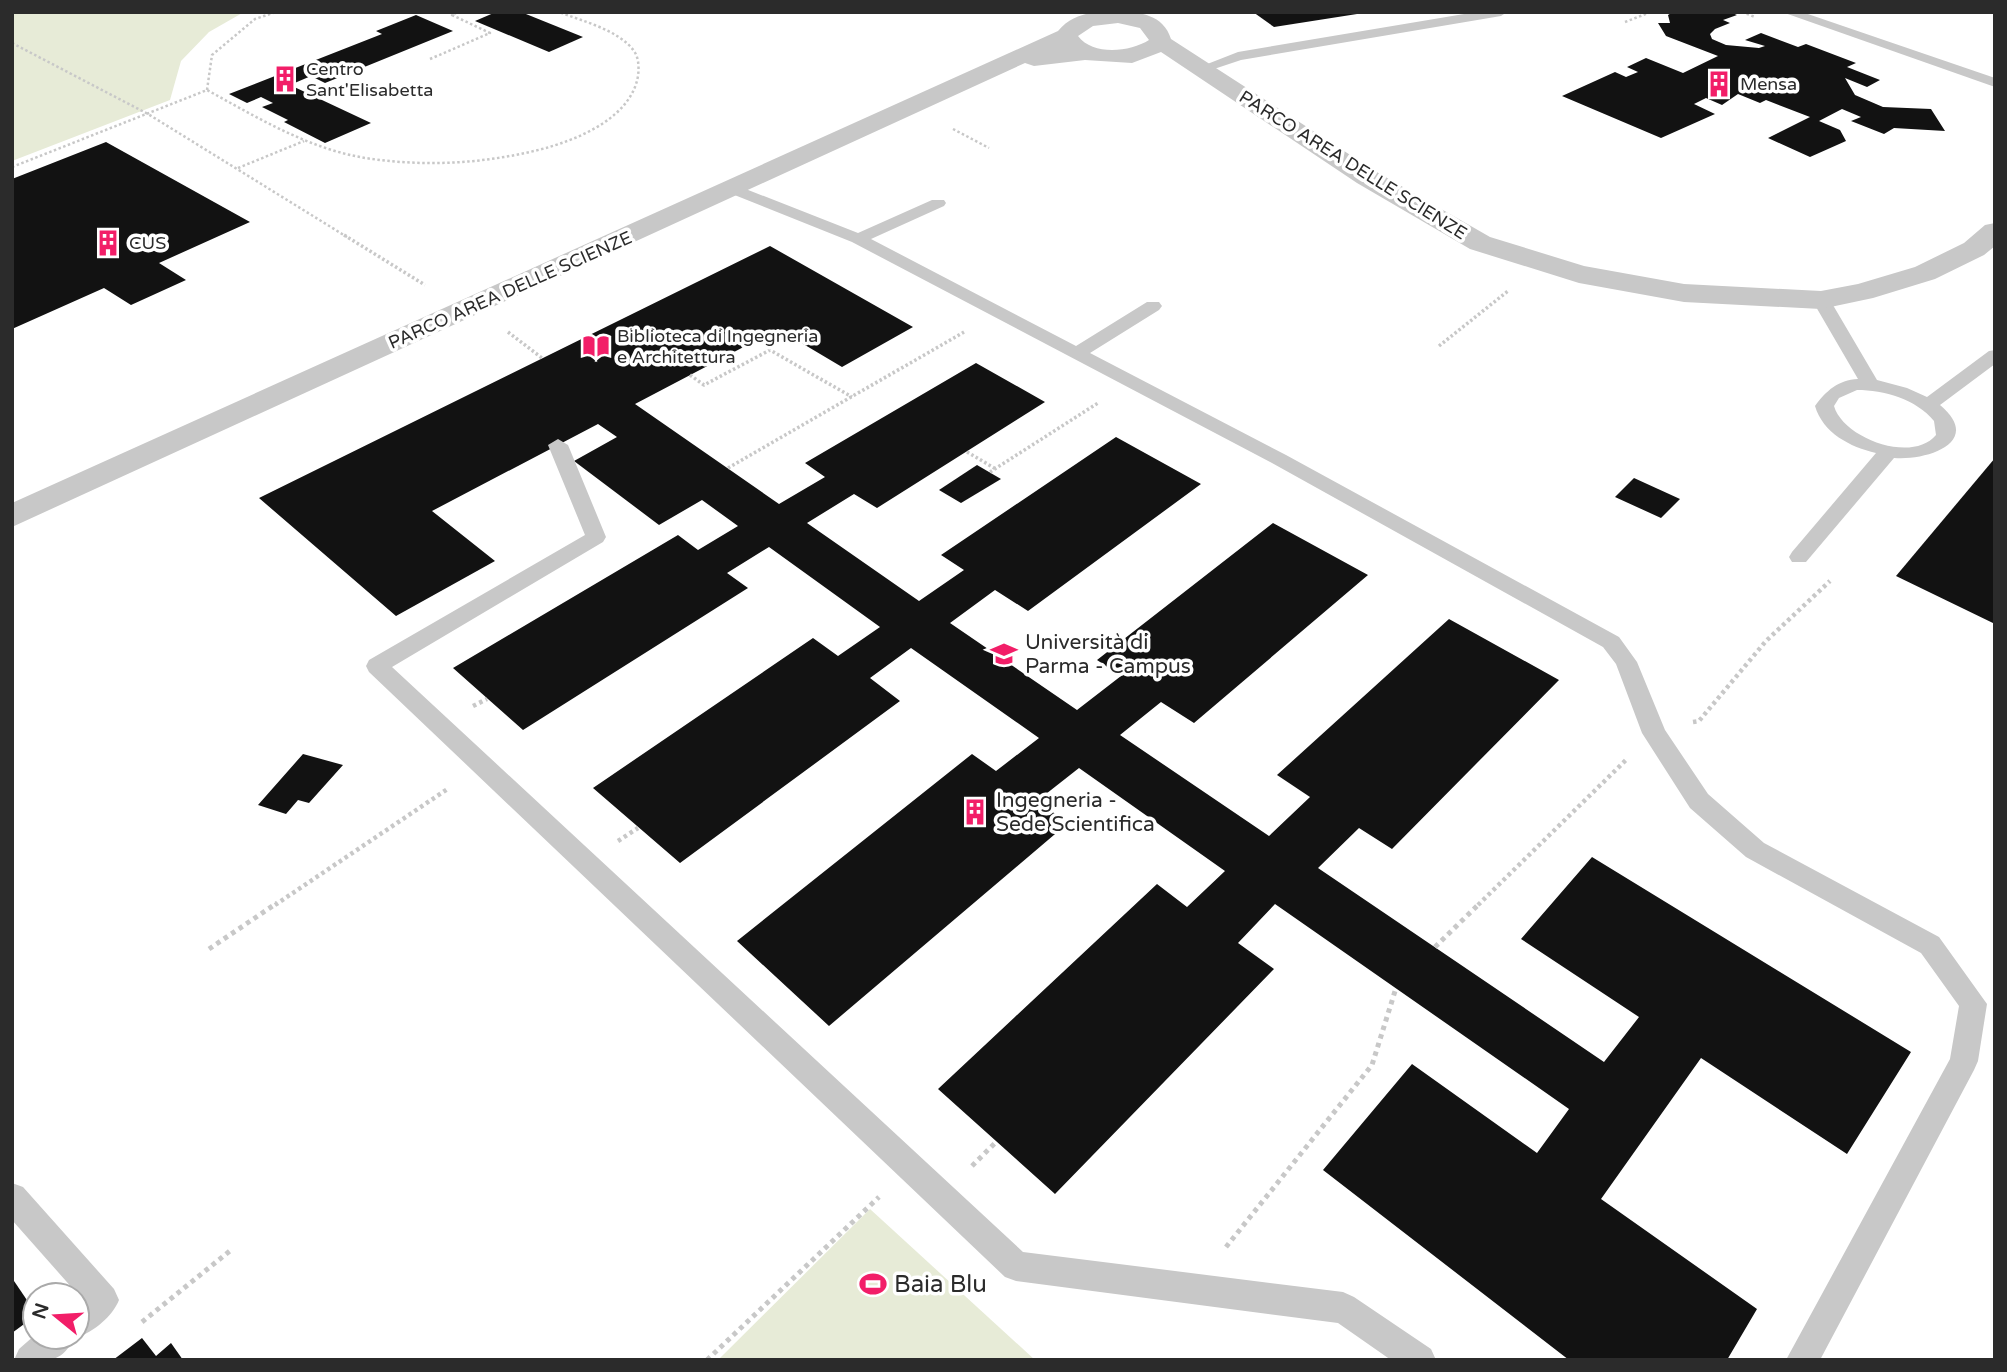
<svg xmlns="http://www.w3.org/2000/svg" width="2007" height="1372" viewBox="0 0 2007 1372" font-family="'Varela Round',sans-serif">
<rect width="100%" height="100%" fill="#fff"/>
<g fill="#e7ebd7">
<path d="M12 12H244L209 32 181 61 170 100 12 161Z"/>
<path d="M870 1209 1035 1360H718Z"/>
</g>
<g fill="#121212">
<path d="M496 12H521L583 37 549 52 475 21Z"/>
<path d="M1253 12H1357V14L1274 27Z"/>
<path d="M1673 12H1730L1737 15 1723 20 1730 23 1715 29 1710 34 1712 39 1726 45 1759 48 1765 46 1745 40 1761 33 1798 47 1806 44 1856 63 1847 67 1880 80 1867 87 1845 78 1855 95 1883 107 1931 109 1945 131 1894 128 1884 134 1851 121 1861 117 1842 109 1819 121 1840 130 1846 141 1810 157 1768 138 1810 117 1766 100 1760 103 1738 94 1722 105 1706 98 1694 104 1715 114 1661 138 1562 96 1615 72 1626 77 1638 72 1627 67 1646 58 1683 73 1718 56 1666 36 1658 23H1670L1668 15Z"/>
<path d="M416 15 453 31 325 83 311 76 290 85 371 123 325 143 284 122 288 120 262 107 273 103 261 97 247 103 229 94 382 34 376 31Z"/>
<path d="M106 142 250 222 159 263 186 280 131 305 104 288 12 329V179Z"/>
<path d="M770 246 913 327 842 367 778 329 635 404 779 504 825 477 805 463 976 363 1045 402 877 508 854 494 807 523 919 601 964 570 941 555 1116 437 1201 484 1028 611 995 590 950 623 1077 710 1121 676 1097 660 1273 523 1368 575 1194 723 1161 702 1120 735 1269 836 1310 797 1277 775 1449 619 1559 680 1392 849 1359 828 1318 868 1604 1062 1639 1017 1521 939 1592 857 1911 1052 1847 1154 1701 1058 1601 1199 1757 1309 1727 1360H1569L1323 1170 1412 1064 1537 1153 1569 1109 1275 904 1238 943 1274 969 1055 1194 938 1089 1157 884 1187 907 1225 871 1079 768 1037 801 1068 823 829 1026 737 941 972 754 996 771 1039 738 911 648 870 678 900 701 680 863 593 788 813 638 838 656 880 627 769 547 727 573 748 588 523 730 453 668 678 535 698 550 738 526 702 500 659 525 574 461 617 437 598 424 432 511 495 561 396 616 259 498Z"/>
<path d="M1995 458V624L1896 576Z"/>
<path d="M977 465 1001 479 961 503 939 490Z"/>
<path d="M1634 478 1680 499 1661 518 1615 497Z"/>
<path d="M303 754 343 765 309 803 298 800 286 814 258 805Z"/>
<path d="M12 1278 35 1312V1316L12 1333Z"/>
<path d="M142 1338 156 1356 171 1343 183 1360H113Z"/>
</g>
<g fill="none" stroke-linecap="round" stroke-linejoin="round">
<g stroke="#c8c8c8" stroke-width="2.5" stroke-dasharray="2.5 2.5" stroke-linecap="butt">
<path d="M1742 12 1755 17"/>
<path d="M1625 22 1651 12"/>
<path d="M12 43 148 114 347 237"/>
<path d="M430 59 490 33 452 15 458 12"/>
<path d="M207 90 212 55 255 19 276 12"/>
<path d="M953 129 989 148"/>
<path d="M12 167 207 90C260 119 312 151 372 159 431 167 489 163 546 148 581 138 631 117 638 76 639 68 639 58 634 51 619 30 582 21 559 12"/>
<path d="M238 168 304 141"/>
</g>
<g stroke="#c8c8c8" stroke-width="3.5" stroke-dasharray="2.5 2.5" stroke-linecap="butt">
<path d="M344 235 425 285"/>
<path d="M508 332 542 358"/>
<path d="M1439 346 1508 291"/>
<path d="M690 375 704 385 770 350 852 397"/>
<path d="M967 452 996 469"/>
<path d="M728 468 964 332"/>
<path d="M990 472 1098 403"/>
</g>
<g stroke="#c8c8c8" stroke-width="4.5" stroke-dasharray="3.5 3.5" stroke-linecap="butt">
<path d="M473 706 487 699"/>
<path d="M1693 722 1699 721 1766 641 1830 581"/>
<path d="M618 841 638 828"/>
<path d="M275 905 449 788"/>
<path d="M1478 905 1627 759"/>
</g>
<g stroke="#c8c8c8" stroke-width="5" stroke-dasharray="4.5 4.5" stroke-linecap="butt">
<path d="M1435 947 1480 903"/>
<path d="M209 949 277 903"/>
<path d="M972 1166 996 1142"/>
<path d="M1226 1247 1372 1065 1396 988"/>
<path d="M142 1322 231 1250"/>
<path d="M707 1360 879 1197"/>
</g>
<g fill="#c8c8c8" fill-rule="evenodd">
<path d="M1476 12H1507L1501 16 1241 60 1199 74 1192 70 1238 52Z"/>
<path d="M1782 12H1802L1995 78V87Z"/>
<path d="M733 184 858 233 932 200H944L946 203 944 206 871 239 1076 346 1147 302H1159L1162 306 1159 310 1090 353 1286 455 1619 637 1637 662 1665 730 1708 794 1764 843 1939 937 1987 1004 1978 1061 1974 1070 1820 1360H1786L1950 1059 1959 1006 1921 953 1746 857 1690 808 1642 733 1616 664 1603 647 1272 463 852 242 727 192 725 189Z"/>
<path d="M1821 295 1830 300 1877 380 1907 388 1927 397 1989 351 1995 350V364L1940 405C1984 442 1927 461 1894 458L1806 562H1792L1789 557 1792 552 1876 453C1850 447 1823 433 1815 406 1826 391 1838 380 1858 379L1812 300ZM1857 390C1884 390 1916 399 1934 421L1936 435C1912 464 1843 438 1834 406L1839 398Z"/>
<path d="M558 439 568 445 606 537 603 542 392 667 1023 1252 1343 1292 1354 1297 1431 1349 1436 1360H1391L1338 1323 1016 1281 1005 1277 369 672 366 666 369 660 585 535 548 445Z"/>
<path d="M12 1183 23 1187 114 1289 119 1300C112 1317 94 1331 77 1338L75 1337H77V1301L81 1298 12 1220Z"/>
<path d="M35 1335V1337H74C62 1367 41 1360 14 1360L19 1349Z"/>
</g>
<path fill="#c8c8c8" fill-rule="evenodd" d="M1093 12C1120 12 1161 6 1171 39L1375 171 1490 237 1584 266 1684 284 1821 291 1858 284 1915 267 1964 243 1985 225 1995 223V246L1984 255 1935 279 1873 298 1821 309 1684 302 1579 283 1470 249 1357 183 1161 52 1132 63 1085 60 1034 66 1025 63 12 527V503L1058 31C1068 19 1078 16 1093 12ZM1118 23 1140 28 1149 40C1130 52 1093 56 1078 36L1093 26Z"/>
</g>
<defs>
<g id="building-bare" transform="scale(2.1)"><path d="M-4-6H4V6H1V3H-1V6H-4ZM-2.5-4.3h1.7v1.8h-1.7ZM.8-4.3h1.7v1.8H.8ZM-2.5-1h1.7V.8h-1.7ZM.8-1h1.7V.8H.8Z" fill="#f21e68" stroke="#fff" stroke-width="2.5" paint-order="stroke"/></g>
<g id="library-bare" transform="scale(2.1)"><path d="M-6-4Q-3-5.5-.7-3.5V5Q-3 3-6 4ZM6-4Q3-5.5 .7-3.5V5Q3 3 6 4Z" fill="#f21e68" stroke="#fff" stroke-width="2.5" paint-order="stroke"/></g>
<g id="university-bare" transform="scale(2.1)"><path d="M0-5L7-2L0 1L-7-2ZM-4 1L0 2.5L4 1V4Q0 6-4 4Z" fill="#f21e68" stroke="#fff" stroke-width="2.5" paint-order="stroke"/></g>
<g id="stadium-bare" transform="scale(2.1)"><path d="M0-5a6.5 5 0 1 0 0 10a6.5 5 0 1 0 0-10ZM-3.5-1.8h7v3.6h-7Z" fill="#f21e68" stroke="#fff" stroke-width="2.5" paint-order="stroke"/></g>
</defs>
<g fill-rule="evenodd">
<use href="#building-bare" x="285" y="79"/>
<use href="#building-bare" x="1719" y="84"/>
<use href="#building-bare" x="108" y="243"/>
<use href="#library-bare" x="596" y="346"/>
<use href="#university-bare" x="1004" y="654"/>
<use href="#building-bare" x="975" y="812"/>
<use href="#stadium-bare" x="873" y="1284"/>
</g>
<g text-anchor="middle" dominant-baseline="central" stroke-width="7" stroke-linejoin="round" paint-order="stroke">
<g font-size="18" fill="#2b2b2b" stroke="#fff" text-anchor="start">
<text x="306" y="69">Centro<tspan x="306" dy="21">Sant'Elisabetta</tspan></text>
<text x="1740" y="84">Mensa</text>
<text x="129" y="243">CUS</text>
<text x="617" y="336">Biblioteca di Ingegneria<tspan x="617" dy="21">e Architettura</tspan></text>
</g>
<g font-size="18" fill="#2b2b2b" stroke="#fff">
<text transform="translate(1353 165) rotate(32)">PARCO AREA DELLE SCIENZE</text>
<text transform="translate(510 290) rotate(-24)">PARCO AREA DELLE SCIENZE</text>
</g>
<g font-size="21" fill="#2b2b2b" stroke="#fff" text-anchor="start">
<text x="1025" y="642">Università di<tspan x="1025" dy="24">Parma - Campus</tspan></text>
<text x="996" y="800">Ingegneria -<tspan x="996" dy="24">Sede Scientifica</tspan></text>
</g>
<g font-size="24" fill="#2b2b2b" stroke="#fff" text-anchor="start">
<text x="894" y="1284">Baia Blu</text>
</g>
</g>
<rect width="2007" height="1372" fill="none" stroke="#2b2b2b" stroke-width="28"/>
<g transform="translate(56 1316) rotate(288)"><circle r="33" fill="#ffffff" stroke="#aaaaaa" stroke-width="2"/>
<path d="M0-5L12 26L0 18L-12 26Z" fill="#f21e68"/>
<text y="-10" font-size="19" font-weight="bold" text-anchor="middle" fill="#2b2b2b">N</text>
</g>
</svg>
